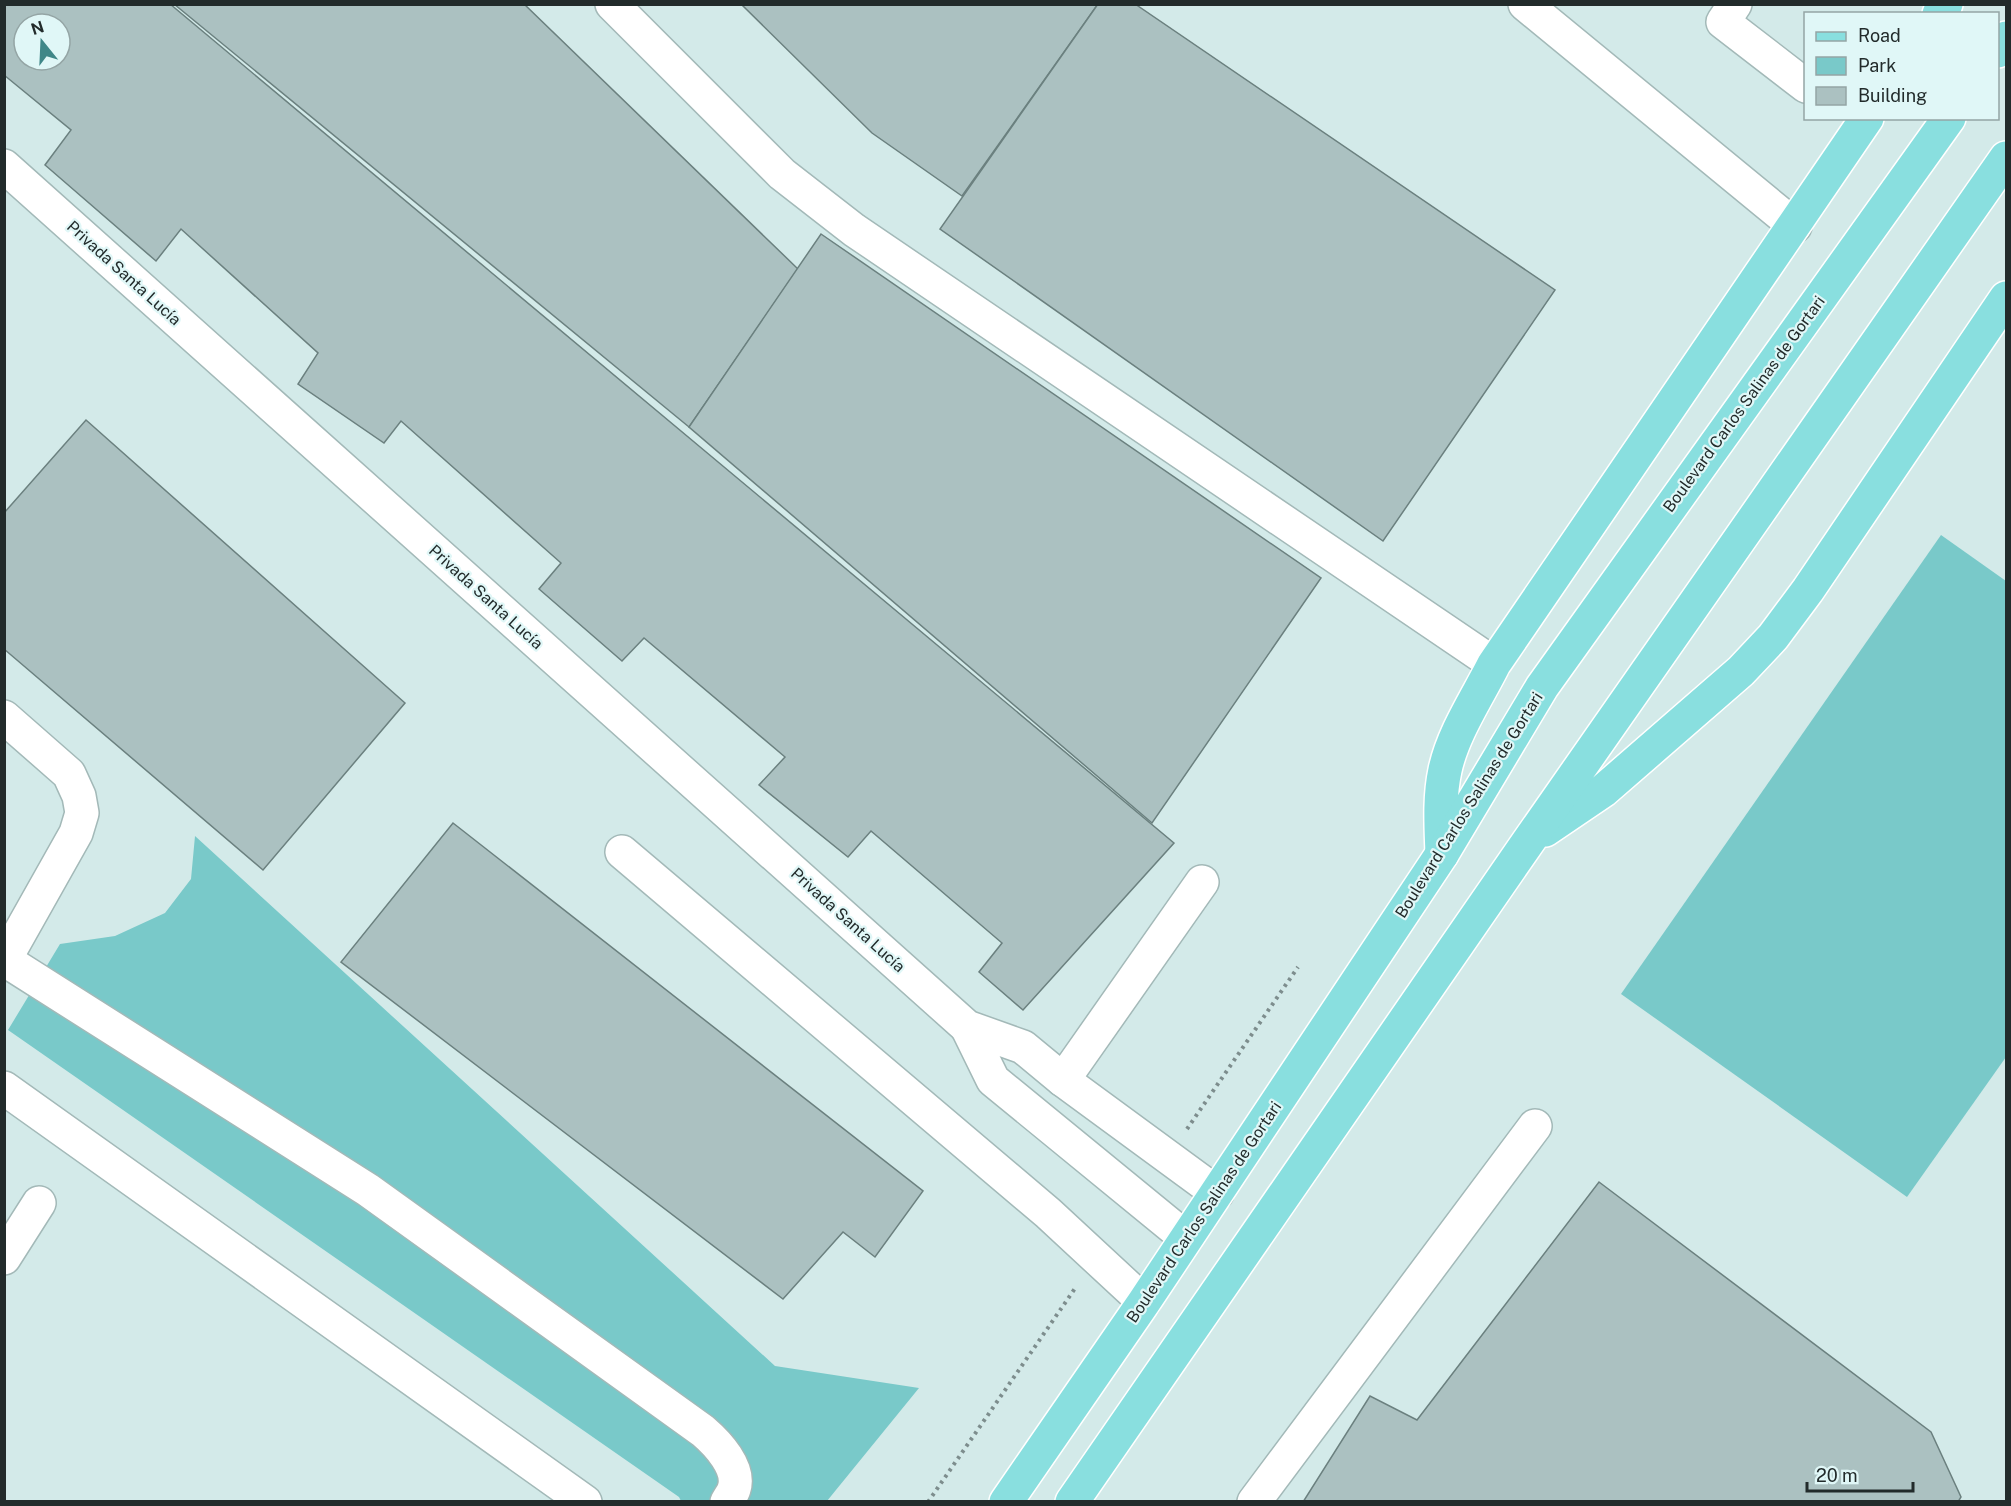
<svg xmlns="http://www.w3.org/2000/svg" width="2011" height="1506" viewBox="0 0 2011 1506" font-family="'Public Sans',sans-serif">
<rect width="100%" height="100%" fill="#d3eae9"/>
<g fill="#79c9c9">
<path d="M1941 535 2006 581V1057L1907 1197 1621 994Z"/>
<path d="M195 836 775 1366 919 1388 827 1501H681L679 1497 8 1030 60 944 115 936 165 913 191 879Z"/>
</g>
<g fill="#abc1c1" stroke="#6b807f" stroke-width="1.5" fill-rule="evenodd">
<path d="M4 4H170L1174 843 1023 1010 979 972 1002 943 871 831 848 857 759 785 785 757 644 638 622 661 539 589 561 563 401 421 384 443 298 384 318 353 181 229 156 261 45 165 71 130 4 75ZM24 24H60V60H24Z"/>
<path d="M174 4H524L798 269 689 427Z"/>
<path d="M741 4H1098L962 196 872 133Z"/>
<path d="M1098 4H1135L1555 290 1383 541 940 229Z"/>
<path d="M821 234 1321 578 1152 823 689 427Z"/>
<path d="M86 420 405 703 263 870 4 649V513Z"/>
<path d="M453 823 923 1191 875 1257 843 1232 783 1299 341 962Z"/>
<path d="M1599 1182 1931 1432 1961 1497 1958 1502H1303L1370 1396 1417 1420Z"/>
</g>
<g fill="none" stroke-linecap="round" stroke-linejoin="round">
<g stroke="#a3b9b8" stroke-width="36">
<g id="minor">
<path d="M612 4 782 174 854 230 1494 664"/>
<path d="M1525 4 1795 226"/>
<path d="M1735 4 1723 22 1806 86"/>
<path d="M4 166 967 1027 1023 1047 1063 1080 1217 1193"/>
<path d="M4 717 69 774 79 796 82 813 76 833 4 961"/>
<path d="M622 852 1048 1213 1144 1302"/>
<path d="M5 960 368 1190 703 1431C717 1443 741 1468 734 1489 733 1493 729 1498 727 1502"/>
<path d="M967 1027 993 1080 1186 1238"/>
<path d="M1063 1080 1202 882"/>
<path d="M4 1088 585 1502"/>
<path d="M4 1258 39 1203"/>
<path d="M1254 1502 1535 1126"/>
</g>
</g>
<g stroke="#fff" stroke-width="36">
<g id="major">
<path d="M1939 14 1946 4"/>
<path d="M1998 51 2006 38"/>
<path d="M1545 830 1604 790 1741 671 1773 637 1808 590 2006 298"/>
<path d="M1442 854C1441 826 1439 798 1445 770 1453 733 1477 698 1494 664L1867 118"/>
<path d="M1006 1502 1144 1302 1442 854 1542 687 1949 118"/>
<path d="M1072 1502 1528 842 2006 158"/>
</g>
</g>
<g stroke="#7d8d8d" stroke-width="4" stroke-dasharray="3 4.5" stroke-linecap="butt">
<path d="M1187 1129 1298 967"/>
<path d="M928 1502 1076 1287"/>
</g>
<use href="#minor" stroke="#fff" stroke-width="33"/>
<use href="#major" stroke="#89dfdf" stroke-width="33"/>
</g>
<g text-anchor="middle" dominant-baseline="central" stroke-width="4.5" stroke-linejoin="round" paint-order="stroke">
<g font-size="16" fill="#222b2b" stroke="#e0f7f7">
<text transform="translate(124 273) rotate(42)">Privada Santa Lucía</text>
<text transform="translate(1744 404) rotate(-54)">Boulevard Carlos Salinas de Gortari</text>
<text transform="translate(486 597) rotate(42)">Privada Santa Lucía</text>
<text transform="translate(1469 805) rotate(-58)">Boulevard Carlos Salinas de Gortari</text>
<text transform="translate(848 920) rotate(42)">Privada Santa Lucía</text>
<text transform="translate(1204 1212) rotate(-56)">Boulevard Carlos Salinas de Gortari</text>
</g>
</g>
<rect width="2011" height="1506" fill="none" stroke="#222b2b" stroke-width="12"/>
<rect x="1804" y="12" width="195" height="108" fill="#e0f7f7" stroke="#94a5a5" stroke-width="1.5"/>
<rect x="1816" y="32" width="30" height="9" fill="#89dfdf" stroke="#94a5a5" stroke-width="1.5"/>
<text x="1858" y="42" font-size="18" fill="#222b2b">Road</text>
<rect x="1816" y="57" width="30" height="18" fill="#79c9c9" stroke="#94a5a5" stroke-width="1.5"/>
<text x="1858" y="72" font-size="18" fill="#222b2b">Park</text>
<rect x="1816" y="87" width="30" height="18" fill="#abc1c1" stroke="#94a5a5" stroke-width="1.5"/>
<text x="1858" y="102" font-size="18" fill="#222b2b">Building</text>
<g transform="translate(42 42) rotate(342)"><circle r="28" fill="#e0f7f7" stroke="#94a5a5" stroke-width="1.5"/>
<path d="M0-4.5L10 22L0 15L-10 22Z" fill="#3f8788"/>
<text y="-9" font-size="16" font-weight="bold" text-anchor="middle" fill="#222b2b">N</text>
</g>
<path d="M1807 1482v9h106v-9" fill="none" stroke="#222b2b" stroke-width="3"/>
<text x="1816" y="1482" font-size="18" fill="#222b2b" stroke="#e0f7f7" stroke-width="4.5" paint-order="stroke">20 m</text>
</svg>
